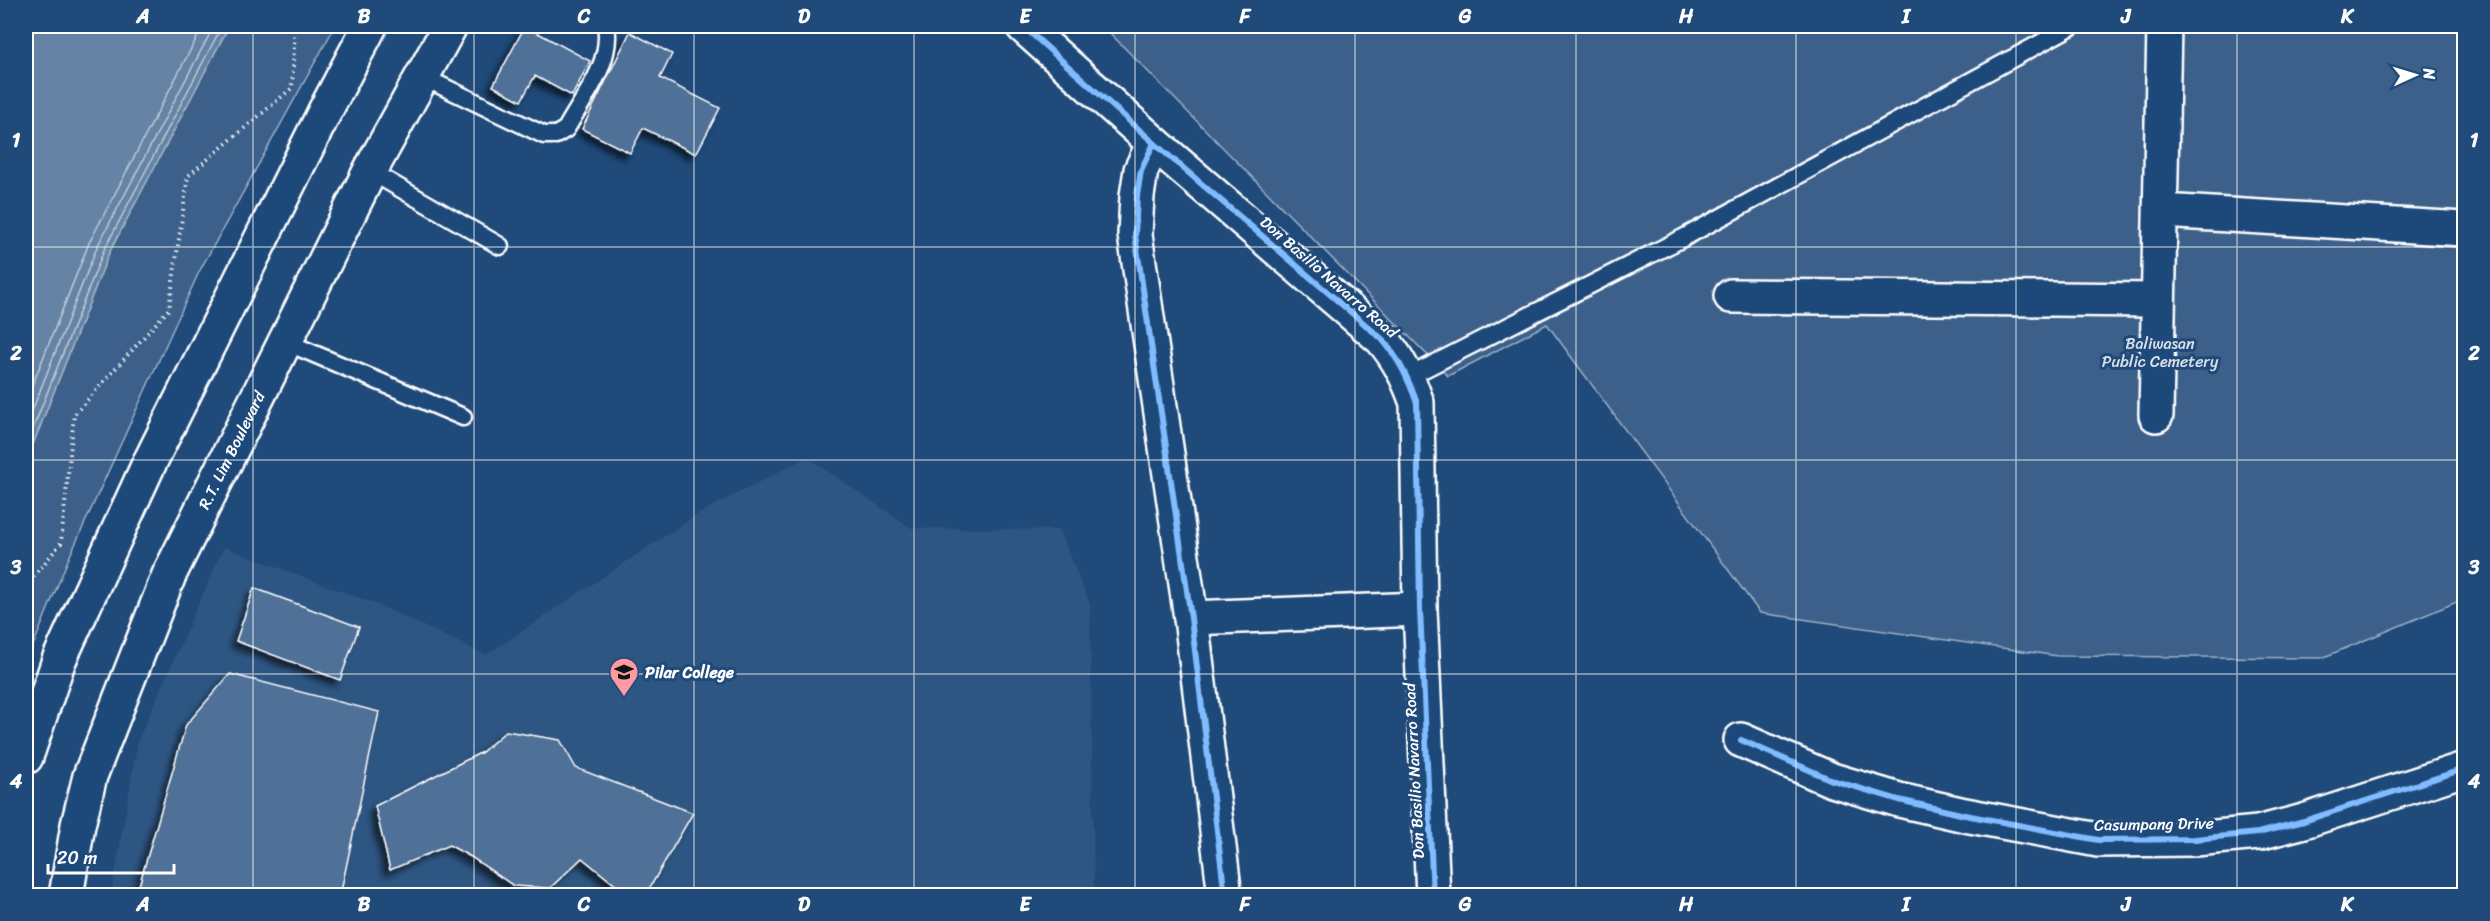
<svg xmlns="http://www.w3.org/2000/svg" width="2490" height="921" viewBox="0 0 2490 921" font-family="Sriracha,sans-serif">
<defs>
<filter id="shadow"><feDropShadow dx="-5.5" dy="5.5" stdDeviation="3" flood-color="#0009"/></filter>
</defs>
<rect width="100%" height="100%" fill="#1f4a7a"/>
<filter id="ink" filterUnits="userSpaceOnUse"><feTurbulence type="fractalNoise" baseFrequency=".0167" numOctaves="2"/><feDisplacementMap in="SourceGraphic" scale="12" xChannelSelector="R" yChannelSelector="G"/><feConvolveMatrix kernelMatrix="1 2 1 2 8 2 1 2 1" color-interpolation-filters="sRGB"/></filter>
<g filter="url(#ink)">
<path fill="#2e5683" d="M807 457 911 528 1059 530 1090 604 1094 895 111 896 138 740 224 547 376 604 486 655 698 514Z"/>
<g fill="#3c618b" stroke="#9eb0c5" stroke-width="1.5">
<path d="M229 26H335L199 272 68 560 26 663V462L109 253Z"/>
<path d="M1103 26H2464V599L2322 658 2057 656 1760 613 1547 324 1448 376Z"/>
</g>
<path fill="#6583a4" stroke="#a3b5c8" stroke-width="1.5" d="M26 26H229L109 253 26 462Z"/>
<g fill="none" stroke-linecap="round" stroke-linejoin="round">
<g stroke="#c1cddb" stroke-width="1.5">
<path d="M26 401 89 243 203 26"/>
<path d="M26 426 97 247 214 26"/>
<path d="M26 446 104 250 222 26"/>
</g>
</g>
<g fill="#507197" stroke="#fff" stroke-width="1.5" filter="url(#shadow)">
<path d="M525 26 590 61 572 96 535 76 521 101 493 86Z"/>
<path d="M630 32 672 54 660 78 720 108 696 154 643 128 630 153 582 129Z"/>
<path d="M254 588 359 627 340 680 236 641Z"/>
<path d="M230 674 379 712 340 896H136L186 725Z"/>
<path d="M506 731 560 740 576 768 693 813 645 896H629L582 858 550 888 514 886 471 857 449 845 390 870 375 806 482 752Z"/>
</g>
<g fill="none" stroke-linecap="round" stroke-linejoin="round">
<g stroke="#fff" stroke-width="21">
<g id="service">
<path d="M423 77 544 135H556L566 129C583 98 613 62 606 26"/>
<path d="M370 171 500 246"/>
<path d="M286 342 463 417"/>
<path d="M1408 377 1683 238 2072 26"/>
</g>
</g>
<g stroke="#fff" stroke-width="38">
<g id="minor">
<path d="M1023 26 1154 143 1382 339C1399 359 1408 378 1417 403L1420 609 1433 896"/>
<path d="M1154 143 1141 170 1137 196 1135 235 1191 618 1225 896"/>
<path d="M2162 211 2464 229"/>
<path d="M1731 296 2157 300"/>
<path d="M2156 415 2164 26"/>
<path d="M1191 618 1420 609"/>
<path d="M1741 740 1832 780 1899 800 1965 815 2098 840 2195 839 2258 833 2304 821 2464 769"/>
</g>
</g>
<g stroke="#fff" stroke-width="38">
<g id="secondary">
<path d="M26 757 59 660 147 468 324 113 370 26"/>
<path id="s1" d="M66 896 78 825 90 776 169 575 370 171 450 26"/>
</g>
</g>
<path stroke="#fff" stroke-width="4" stroke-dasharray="1.5 4.5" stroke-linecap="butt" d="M26 586 61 543 74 415 169 309 188 176 292 88 295 26"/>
<use href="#service" stroke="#1f4a7a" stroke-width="16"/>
<use href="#minor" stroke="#1f4a7a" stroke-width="33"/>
<use href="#secondary" stroke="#1f4a7a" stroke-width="33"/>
<g stroke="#1f4a7a" stroke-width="10">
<g id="cycleway">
<path d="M1023 26 1154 143 1382 339C1399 359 1408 378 1417 403L1420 609 1433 896"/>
<path d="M1154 143 1141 170 1137 196 1135 235 1191 618 1225 896"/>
<path d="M1741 740 1832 780 1899 800 1965 815 2098 840 2195 839 2258 833 2304 821 2464 769"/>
</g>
</g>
<use href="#cycleway" stroke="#80bcff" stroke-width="6"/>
</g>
</g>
<path fill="none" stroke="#fff" stroke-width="1.5" stroke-opacity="0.55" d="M253 26V896M474 26V896M694 26V896M914 26V896M1135 26V896M1355 26V896M1576 26V896M1796 26V896M2016 26V896M2237 26V896M26 247H2464M26 460H2464M26 674H2464"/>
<defs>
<g id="university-pin" transform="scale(1.5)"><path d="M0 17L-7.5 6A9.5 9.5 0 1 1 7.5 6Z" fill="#ff9aa2" stroke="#1f4a7a"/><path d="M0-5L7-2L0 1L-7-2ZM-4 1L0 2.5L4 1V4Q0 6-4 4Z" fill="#111"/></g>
</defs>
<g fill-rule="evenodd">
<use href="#university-pin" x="624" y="672"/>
</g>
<g text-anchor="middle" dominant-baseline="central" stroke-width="6" stroke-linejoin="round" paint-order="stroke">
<g font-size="16" fill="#fff" stroke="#1f4a7a">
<text transform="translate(1329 277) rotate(41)">Don Basilio Navarro Road</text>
<text stroke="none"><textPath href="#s1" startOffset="478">R.T. Lim Boulevard</textPath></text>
<text transform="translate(1414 771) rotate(-93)">Don Basilio Navarro Road</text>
<text transform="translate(2154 824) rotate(-1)">Casumpang Drive</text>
</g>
<g font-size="16" fill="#d8dfe8" stroke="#1f4a7a">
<text x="2160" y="343">Baliwasan<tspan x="2160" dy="18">Public Cemetery</tspan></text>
</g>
<g font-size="16" font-weight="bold" fill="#fff" stroke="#1f4a7a" text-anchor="start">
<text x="645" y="672">Pilar College</text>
</g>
</g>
<rect width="2490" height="921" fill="none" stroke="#1f4a7a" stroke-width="66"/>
<g transform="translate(2415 75) rotate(86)" stroke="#1f4a7a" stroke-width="4.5" paint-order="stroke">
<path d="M0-4.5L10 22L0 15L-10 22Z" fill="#ffffff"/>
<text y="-9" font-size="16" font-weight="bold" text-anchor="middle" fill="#ffffff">N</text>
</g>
<path d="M48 864v9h126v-9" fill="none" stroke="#ffffff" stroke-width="3"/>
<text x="57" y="864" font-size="18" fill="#ffffff" stroke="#1f4a7a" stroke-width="4.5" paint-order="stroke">20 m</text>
<rect x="33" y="33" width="2424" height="855" fill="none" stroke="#fff" stroke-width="2"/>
<g font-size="20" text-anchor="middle" font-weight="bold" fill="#fff">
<text x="143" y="23">A</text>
<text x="364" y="23">B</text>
<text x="584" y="23">C</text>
<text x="804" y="23">D</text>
<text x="1025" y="23">E</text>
<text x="1245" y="23">F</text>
<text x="1465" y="23">G</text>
<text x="1686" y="23">H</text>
<text x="1906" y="23">I</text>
<text x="2126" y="23">J</text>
<text x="2347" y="23">K</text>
<text x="16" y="147">1</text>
<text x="2474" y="147">1</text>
<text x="16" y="360">2</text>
<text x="2474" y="360">2</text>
<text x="16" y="574">3</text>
<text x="2474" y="574">3</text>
<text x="16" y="788">4</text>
<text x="2474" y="788">4</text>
<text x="143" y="911">A</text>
<text x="364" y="911">B</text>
<text x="584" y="911">C</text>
<text x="804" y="911">D</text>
<text x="1025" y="911">E</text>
<text x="1245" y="911">F</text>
<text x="1465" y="911">G</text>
<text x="1686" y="911">H</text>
<text x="1906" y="911">I</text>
<text x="2126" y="911">J</text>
<text x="2347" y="911">K</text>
</g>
</svg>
